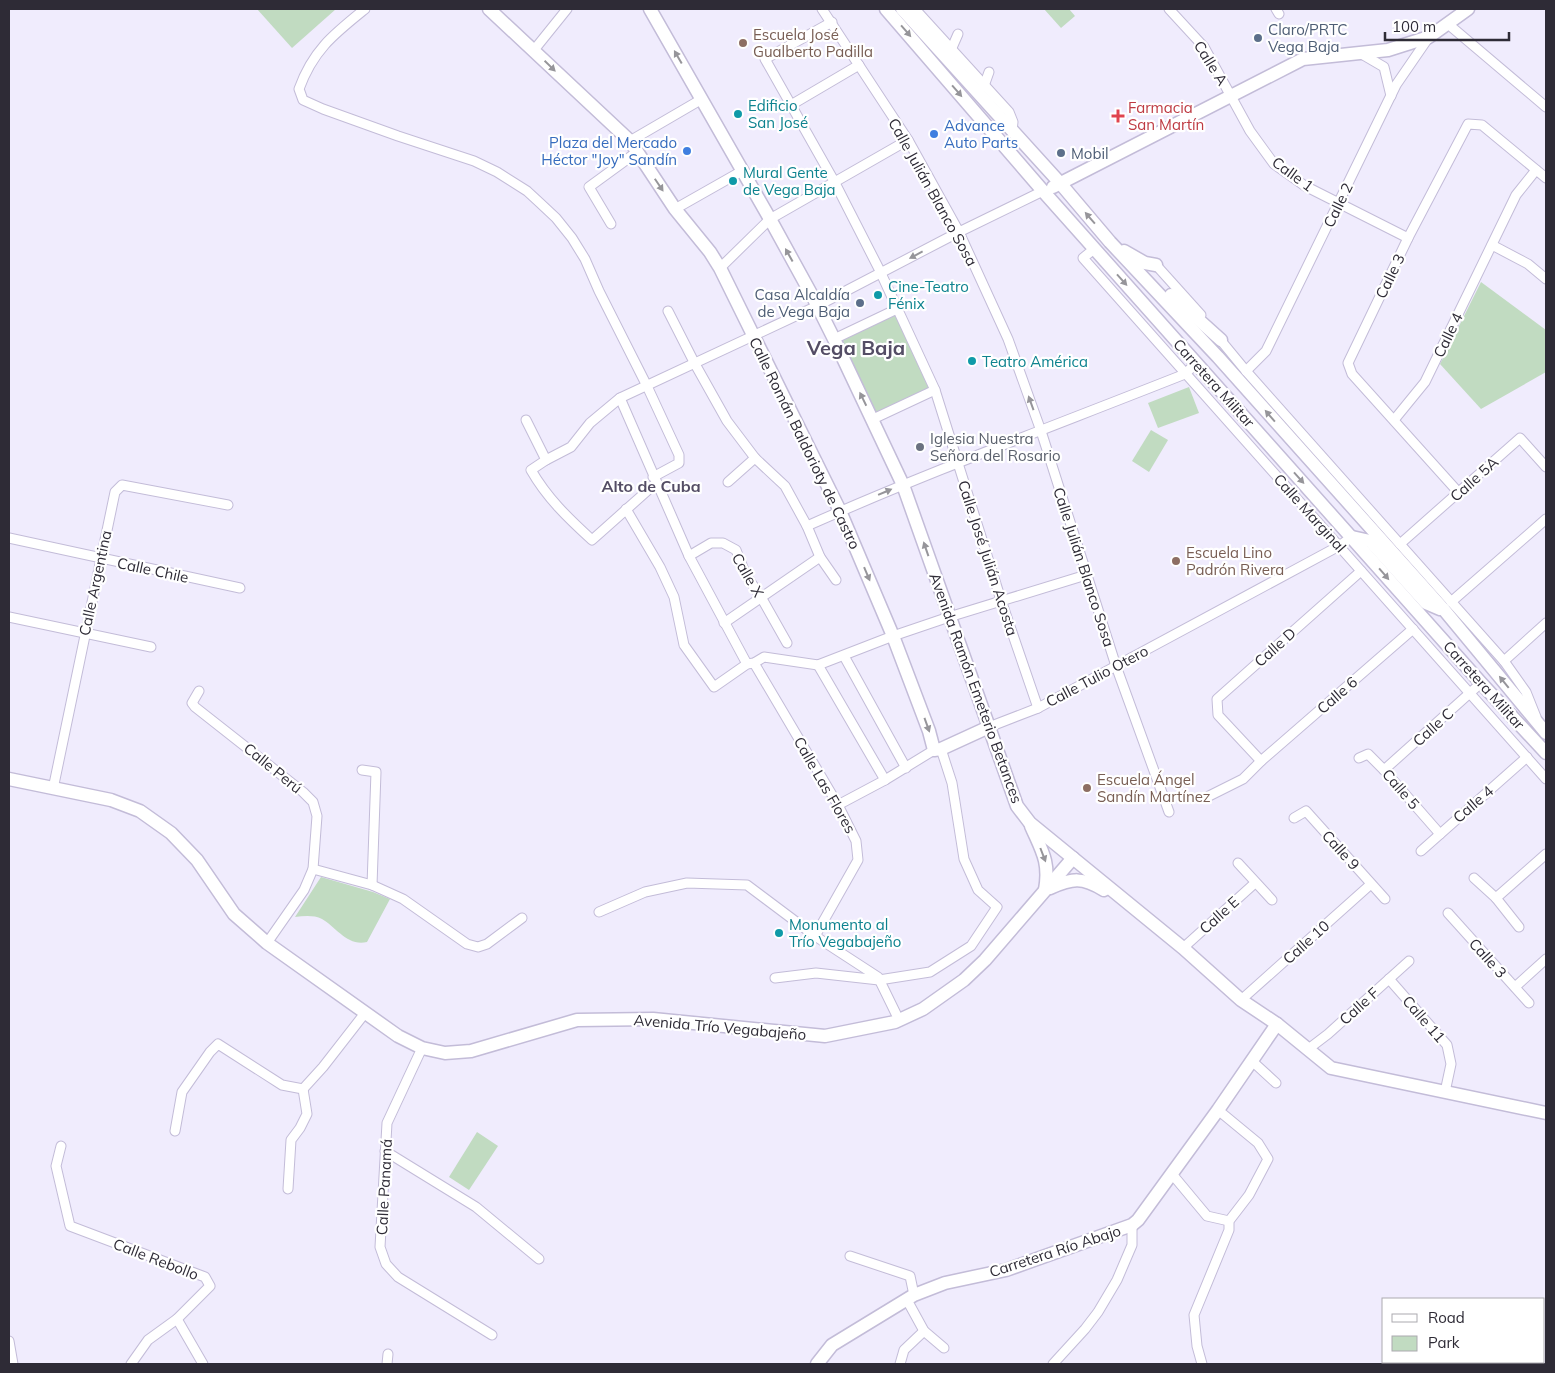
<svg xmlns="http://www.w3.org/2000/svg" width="1555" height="1373" viewBox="0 0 1555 1373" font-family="Mulish,sans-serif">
<rect width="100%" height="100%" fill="#f0ecfd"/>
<g fill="#c1dbc1">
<path d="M257 9H336L292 48Z"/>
<path d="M1044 9H1069L1075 16 1061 28Z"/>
<path d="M1481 282 1546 330V372L1481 409 1440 364Z"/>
<path d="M895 314 930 390 873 417 838 340Z"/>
<path d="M1189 387 1199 413 1158 428 1148 403Z"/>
<path d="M1151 430 1168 440 1149 472 1132 461Z"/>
<path d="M321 877 373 892 390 899 367 942C348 947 336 927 322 919 314 915 304 916 295 917Z"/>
<path d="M477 1132 498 1146 469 1190 449 1177Z"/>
</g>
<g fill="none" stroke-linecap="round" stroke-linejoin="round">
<g stroke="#c3bcd8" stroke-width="11">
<g id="street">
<path d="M365 9C334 34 313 50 299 89L303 100 323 109 398 136 474 161 497 172 527 191 540 203 556 218 572 238 585 259 599 291 647 386 679 455V463L653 477"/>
<path d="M822 9 908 140 959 232 1008 339 1041 431 1116 666 1169 812"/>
<path d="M915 9 1009 112 1013 122 1012 131"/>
<path d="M1169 9 1204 47 1250 131 1274 164 1305 186 1408 238"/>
<path d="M1276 9 1279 14"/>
<path d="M832 22 765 59 834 181 879 269 935 390 1001 600 1038 708"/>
<path d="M1448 24 1546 107"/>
<path d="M534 50 567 9"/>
<path d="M951 50 958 34"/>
<path d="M1360 53 1384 67 1391 96"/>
<path d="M984 86 989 72"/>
<path d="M791 105 859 65"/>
<path d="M630 141 702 99"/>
<path d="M675 209 742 171"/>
<path d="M611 224 589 187 637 152"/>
<path d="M1492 245 1528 264 1546 279"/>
<path d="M1094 249 1083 258 1546 779"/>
<path d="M1156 265 1201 315"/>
<path d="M720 268 770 219 908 140"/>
<path d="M668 311 695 364 727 421 755 458 785 486 807 526 820 557 836 580"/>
<path d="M1218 337 1246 371 1504 661 1526 692 1536 717"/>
<path d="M834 339 897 309"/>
<path d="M1246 371 1266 351 1396 85 1429 37"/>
<path d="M620 398 689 556 747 664"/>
<path d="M873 419 935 390"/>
<path d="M526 420 546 460"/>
<path d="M1394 420 1425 382 1516 195 1536 170"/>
<path d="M728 482 755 458"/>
<path d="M656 483 592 540C568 518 547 498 531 470L546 460 571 447 590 423 620 398 817 306 959 232 1043 191"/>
<path d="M1459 493 1352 374 1348 363 1408 238 1468 124 1482 125 1546 178"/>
<path d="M626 509 660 567 674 597 684 645 714 687 747 664 754 663 764 657 818 665 893 636 949 617 1086 575"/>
<path d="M807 526C931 471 1059 424 1185 374L1196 363"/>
<path d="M9 538 240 588"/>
<path d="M1400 544 1520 438 1546 467"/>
<path d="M689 556 711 543H723L736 550 746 575 761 597 787 643"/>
<path d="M1451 602 1546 519"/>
<path d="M9 617 151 647"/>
<path d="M724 623 820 557"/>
<path d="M844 656 906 768"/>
<path d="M1504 661 1546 623"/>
<path d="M754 663 838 805 856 841 858 860 815 936"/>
<path d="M818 665 885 780"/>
<path d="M199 691 192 703 195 707 303 792 313 802 317 816 313 869 304 890 267 943"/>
<path d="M989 727 1038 708 1339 546 1352 537"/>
<path d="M1359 758 1368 754 1384 770 1440 834"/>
<path d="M1261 761 1218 715 1217 699 1361 571"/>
<path d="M362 770 376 772 372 885"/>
<path d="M1384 770 1481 683"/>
<path d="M53 789 115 492 122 485 228 505"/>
<path d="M1209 796 1243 779 1261 761 1413 629"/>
<path d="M838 805 885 780 934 750"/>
<path d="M1294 818 1306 811 1385 899"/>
<path d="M1421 851 1527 757"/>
<path d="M1238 863 1272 900"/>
<path d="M313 869 372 885 403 899 467 944 478 947 487 944 522 918"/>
<path d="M1474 878 1496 898 1519 927"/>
<path d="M1496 898 1546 854"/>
<path d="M599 912 645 892 687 883 747 885 815 936 878 977 899 1020"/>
<path d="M1448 913 1529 1003"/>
<path d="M1183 948 1255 883"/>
<path d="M775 978 816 973 879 980 930 972 971 946 997 907 978 890 964 859 952 783 941 749"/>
<path d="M1389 979 1447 1045 1451 1064 1445 1092"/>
<path d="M1515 987 1546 959"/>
<path d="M1241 1000 1371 884"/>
<path d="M422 1048 387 1123 380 1247 386 1264 398 1277 492 1335"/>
<path d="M1307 1050 1328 1034 1409 961"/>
<path d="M1252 1061 1276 1083"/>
<path d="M175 1131 182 1092 210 1052 218 1044 282 1085 303 1089 323 1067 365 1013"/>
<path d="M61 1146 56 1166 70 1226 205 1277 210 1286 177 1319 148 1340 131 1364"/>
<path d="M385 1151 476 1207 539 1259"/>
<path d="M1172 1174 1207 1216 1229 1221"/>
<path d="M288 1189 291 1140 300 1128 307 1114 303 1089"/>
<path d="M850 1256 910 1276 914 1295"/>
<path d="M907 1300 924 1331 944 1348"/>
<path d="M177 1319 203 1364"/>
<path d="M9 1341 13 1364"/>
<path d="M387 1364 388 1354"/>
<path d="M900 1364 904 1350 924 1331"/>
<path d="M1053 1364 1085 1329 1098 1312 1117 1280 1132 1245V1225"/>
<path d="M1202 1364 1197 1346 1194 1315 1229 1230V1221L1249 1195 1268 1159 1258 1143 1218 1110"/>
</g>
</g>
<g stroke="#c3bcd8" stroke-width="15">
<g id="secondary">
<path d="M489 9 630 141 675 209 710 252 720 268 840 511 893 636 929 731 934 750 941 749 989 727"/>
<path d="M650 9 770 219 815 301 834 339 903 485 1017 806 1030 823 1183 948 1241 1000 1277 1024 1331 1068 1546 1113"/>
<path d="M886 9 1043 191 1481 683 1546 753"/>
<path d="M902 9 1060 183 1110 242 1218 357 1445 611 1546 733"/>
<path d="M1053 187 1303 59 1388 50 1429 37 1468 9"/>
<path d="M1124 251 1145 263 1156 265"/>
<path d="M1171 295 1221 340"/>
<path d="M1352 537 1370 541 1426 603 1440 609"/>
<path d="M9 779 111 800 140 811 171 833 197 860 234 914 267 943 398 1036 422 1048 445 1053 471 1051 577 1020 653 1019 825 1036 895 1022 923 1009 964 980 985 960 1073 858"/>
<path d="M1031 826C1042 851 1050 862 1045 890"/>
<path d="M1050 888C1073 878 1082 877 1104 890"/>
<path d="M817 1364 832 1345 914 1295 945 1283 1006 1270 1132 1225 1138 1220 1218 1110 1277 1024"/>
</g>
</g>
<use href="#street" stroke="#fff" stroke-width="9"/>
<use href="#secondary" stroke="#fff" stroke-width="12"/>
</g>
<defs><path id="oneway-solid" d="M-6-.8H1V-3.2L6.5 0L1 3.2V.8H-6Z" transform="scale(1.25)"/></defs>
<g fill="#96959a">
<use href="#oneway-solid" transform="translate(906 31) rotate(49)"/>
<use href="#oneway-solid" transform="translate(678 57) rotate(-120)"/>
<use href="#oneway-solid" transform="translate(550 66) rotate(44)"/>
<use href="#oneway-solid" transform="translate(957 91) rotate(49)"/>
<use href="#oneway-solid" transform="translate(659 185) rotate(56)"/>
<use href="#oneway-solid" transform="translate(1090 218) rotate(-131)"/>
<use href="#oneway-solid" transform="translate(789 255) rotate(-119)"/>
<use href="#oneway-solid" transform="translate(916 255) rotate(152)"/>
<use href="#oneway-solid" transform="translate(1122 280) rotate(48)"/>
<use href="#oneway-solid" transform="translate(863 399) rotate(-116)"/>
<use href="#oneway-solid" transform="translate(1031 403) rotate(-110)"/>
<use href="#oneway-solid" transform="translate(1270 416) rotate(-131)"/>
<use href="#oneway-solid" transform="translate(1299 478) rotate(48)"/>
<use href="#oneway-solid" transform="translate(885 492) rotate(-23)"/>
<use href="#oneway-solid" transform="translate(926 549) rotate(-109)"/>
<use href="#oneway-solid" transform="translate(867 574) rotate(67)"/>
<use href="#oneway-solid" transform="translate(1384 574) rotate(49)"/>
<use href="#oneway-solid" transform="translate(1504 682) rotate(-129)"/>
<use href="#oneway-solid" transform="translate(927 725) rotate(70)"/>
<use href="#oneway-solid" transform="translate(1043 855) rotate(69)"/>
</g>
<g fill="#5c6f8a" stroke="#fff" stroke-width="2">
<circle cx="1258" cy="38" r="5"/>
<circle cx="1061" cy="153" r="5"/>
<circle cx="860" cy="303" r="5"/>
</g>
<g fill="#8d6e63" stroke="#fff" stroke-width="2">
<circle cx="743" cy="43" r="5"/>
<circle cx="1176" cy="561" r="5"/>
<circle cx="1087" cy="788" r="5"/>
</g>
<g fill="#0f9aa8" stroke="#fff" stroke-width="2">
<circle cx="738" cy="114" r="5"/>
<circle cx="733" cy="181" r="5"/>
<circle cx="878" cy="295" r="5"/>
<circle cx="972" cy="361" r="5"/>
<circle cx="779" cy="933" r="5"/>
</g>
<path fill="#e0444e" stroke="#fff" stroke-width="2" d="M1115.5 108.5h5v5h5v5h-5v5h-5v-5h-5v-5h5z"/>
<g fill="#3f7fe0" stroke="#fff" stroke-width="2">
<circle cx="934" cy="134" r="5"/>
<circle cx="687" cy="151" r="5"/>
</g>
<circle fill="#6b7280" stroke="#fff" stroke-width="2" cx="920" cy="447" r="5"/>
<g text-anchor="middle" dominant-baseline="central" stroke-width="4.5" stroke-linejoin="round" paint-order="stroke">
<g font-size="15" fill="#4e5e75" stroke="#fff" text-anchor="start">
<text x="1268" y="29">Claro/PRTC<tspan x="1268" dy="17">Vega Baja</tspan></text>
<text x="1071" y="153">Mobil</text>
<text x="850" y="294" text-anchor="end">Casa Alcaldía<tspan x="850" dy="17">de Vega Baja</tspan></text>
</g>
<g font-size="15" fill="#785e54" stroke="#fff" text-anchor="start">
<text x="753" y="34">Escuela José<tspan x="753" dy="17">Gualberto Padilla</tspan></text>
<text x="1186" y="552">Escuela Lino<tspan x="1186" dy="17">Padrón Rivera</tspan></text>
<text x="1097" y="779">Escuela Ángel<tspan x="1097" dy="17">Sandín Martínez</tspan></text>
</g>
<g font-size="15" fill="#2e2b36" stroke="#fff">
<text transform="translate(1211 63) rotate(58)">Calle A</text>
<text transform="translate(1293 174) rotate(36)">Calle 1</text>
<text transform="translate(933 192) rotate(61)">Calle Julián Blanco Sosa</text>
<text transform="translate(1338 205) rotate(-64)">Calle 2</text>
<text transform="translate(1390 276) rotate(-64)">Calle 3</text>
<text transform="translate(1448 335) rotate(-64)">Calle 4</text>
<text transform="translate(1214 383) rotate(48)">Carretera Militar</text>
<text transform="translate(805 443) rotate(64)">Calle Román Baldorioty de Castro</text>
<text transform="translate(1474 479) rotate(-42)">Calle 5A</text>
<text transform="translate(1310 513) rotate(48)">Calle Marginal</text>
<text transform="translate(988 558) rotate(72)">Calle José Julián Acosta</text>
<text transform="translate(1084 567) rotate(72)">Calle Julián Blanco Sosa</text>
<text transform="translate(153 570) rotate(12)">Calle Chile</text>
<text transform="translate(748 575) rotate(60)">Calle X</text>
<text transform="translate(95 583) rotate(-78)">Calle Argentina</text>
<text transform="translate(1275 647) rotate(-42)">Calle D</text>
<text transform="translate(1097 676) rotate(-28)">Calle Tulio Otero</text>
<text transform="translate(1484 685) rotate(48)">Carretera Militar</text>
<text transform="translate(976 688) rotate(70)">Avenida Ramón Emeterio Betances</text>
<text transform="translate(1337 695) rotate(-41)">Calle 6</text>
<text transform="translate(1433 727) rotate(-42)">Calle C</text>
<text transform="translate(273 768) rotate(39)">Calle Perú</text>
<text transform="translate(825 785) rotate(60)">Calle Las Flores</text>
<text transform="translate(1401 789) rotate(49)">Calle 5</text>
<text transform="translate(1473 804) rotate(-41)">Calle 4</text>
<text transform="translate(1341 850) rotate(48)">Calle 9</text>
<text transform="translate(1219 915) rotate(-42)">Calle E</text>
<text transform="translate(1306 942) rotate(-42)">Calle 10</text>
<text transform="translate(1488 958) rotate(48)">Calle 3</text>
<text transform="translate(1359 1006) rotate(-42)">Calle F</text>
<text transform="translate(1424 1019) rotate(49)">Calle 11</text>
<text transform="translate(720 1027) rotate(5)">Avenida Trío Vegabajeño</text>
<text transform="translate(384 1187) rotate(-87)">Calle Panamá</text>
<text transform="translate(1055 1251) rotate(-18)">Carretera Río Abajo</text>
<text transform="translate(156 1259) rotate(21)">Calle Rebollo</text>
</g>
<g font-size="15" fill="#0d838f" stroke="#fff" text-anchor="start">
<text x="748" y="105">Edificio<tspan x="748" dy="17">San José</tspan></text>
<text x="743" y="172">Mural Gente<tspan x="743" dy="17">de Vega Baja</tspan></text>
<text x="888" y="286">Cine-Teatro<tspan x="888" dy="17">Fénix</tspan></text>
<text x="982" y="361">Teatro América</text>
<text x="789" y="924">Monumento al<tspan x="789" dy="17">Trío Vegabajeño</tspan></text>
</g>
<g font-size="15" fill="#be3a42" stroke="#fff" text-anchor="start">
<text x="1128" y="107">Farmacia<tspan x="1128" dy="17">San Martín</tspan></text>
</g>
<g font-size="15" fill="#366cbe" stroke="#fff" text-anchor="start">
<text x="944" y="125">Advance<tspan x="944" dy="17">Auto Parts</tspan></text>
<text x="677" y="142" text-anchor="end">Plaza del Mercado<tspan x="677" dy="17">Héctor "Joy" Sandín</tspan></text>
</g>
<g font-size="15" fill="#5b616d" stroke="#fff" text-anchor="start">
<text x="930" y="438">Iglesia Nuestra<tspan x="930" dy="17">Señora del Rosario</tspan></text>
</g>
<g font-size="16" font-weight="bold" fill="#544d65" stroke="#fff">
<text x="651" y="486">Alto de Cuba</text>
</g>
<g font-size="20" font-weight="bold" fill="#544d65" stroke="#fff">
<text x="856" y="347">Vega Baja</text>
</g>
</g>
<rect width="1555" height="1373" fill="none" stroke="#2e2b36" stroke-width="20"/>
<rect x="1382" y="1298" width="162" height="65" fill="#ffffff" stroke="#abaaaf"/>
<rect x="1392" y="1314" width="25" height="8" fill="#ffffff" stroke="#abaaaf"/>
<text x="1428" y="1323" font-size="15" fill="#2e2b36">Road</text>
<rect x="1392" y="1336" width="25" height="15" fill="#c1dbc1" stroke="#abaaaf"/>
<text x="1428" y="1348" font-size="15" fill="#2e2b36">Park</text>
<path d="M1385 32v8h124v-8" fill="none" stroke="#2e2b36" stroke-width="2.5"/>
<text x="1392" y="32" font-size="15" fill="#2e2b36" stroke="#ffffff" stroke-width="4" paint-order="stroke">100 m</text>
</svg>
